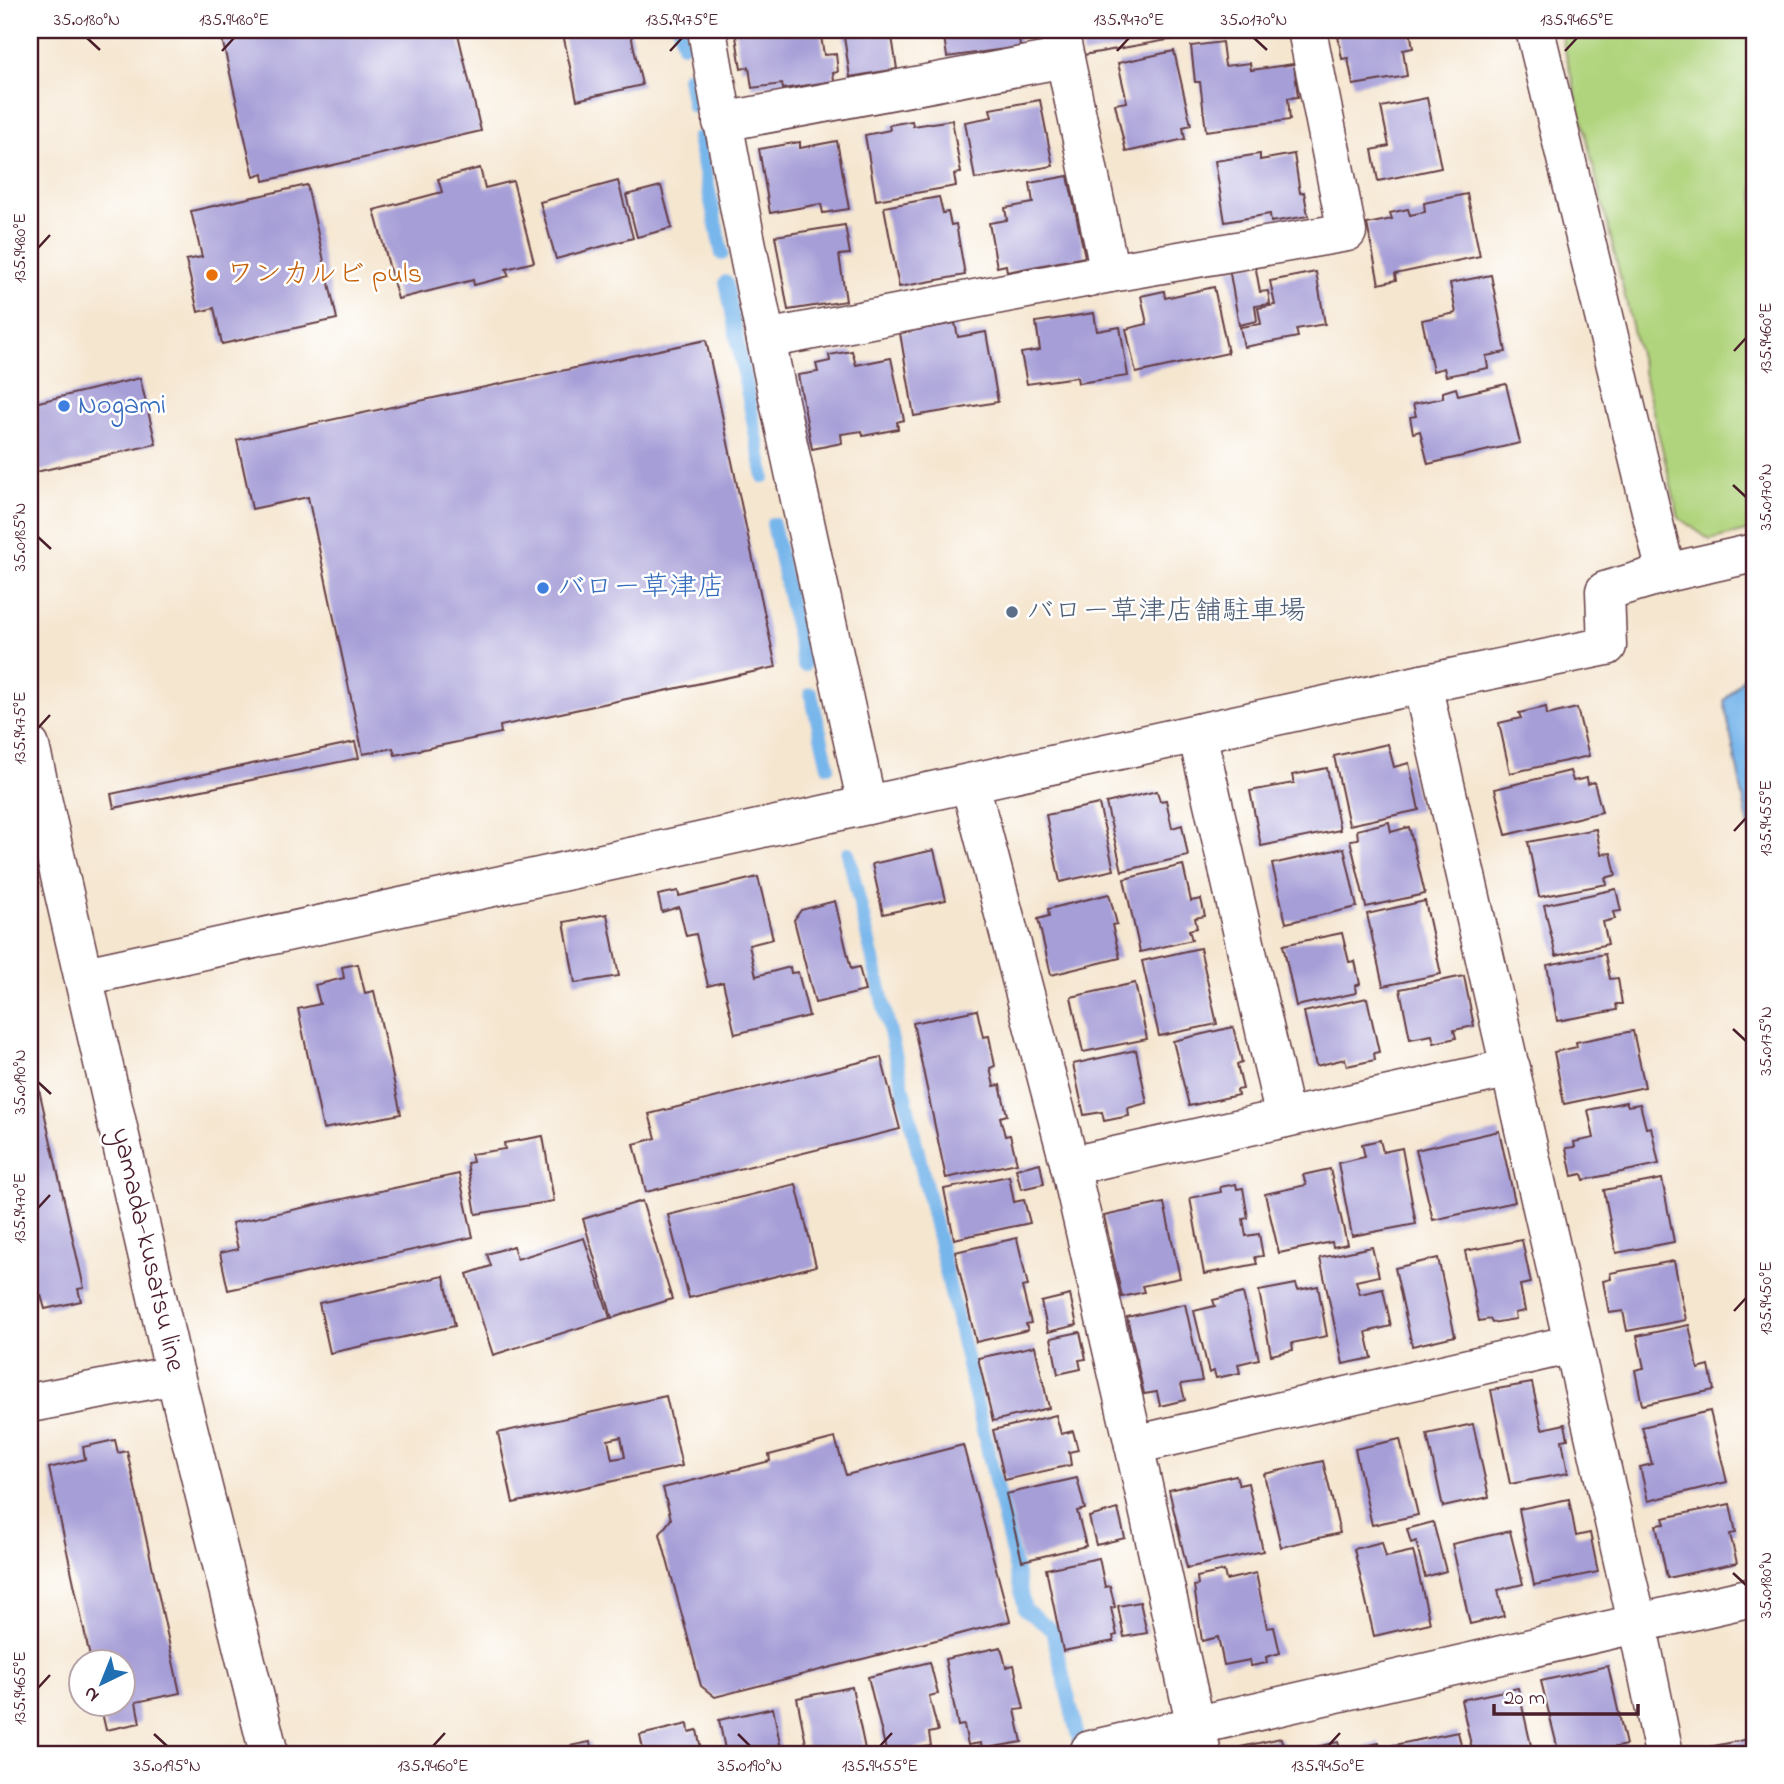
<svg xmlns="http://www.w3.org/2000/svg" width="1784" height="1784" viewBox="0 0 1784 1784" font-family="'Indie Flower','Klee One',sans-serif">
<rect width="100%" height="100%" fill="#fff"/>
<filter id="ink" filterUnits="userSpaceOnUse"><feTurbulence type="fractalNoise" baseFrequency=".0143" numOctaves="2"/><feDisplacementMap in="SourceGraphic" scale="14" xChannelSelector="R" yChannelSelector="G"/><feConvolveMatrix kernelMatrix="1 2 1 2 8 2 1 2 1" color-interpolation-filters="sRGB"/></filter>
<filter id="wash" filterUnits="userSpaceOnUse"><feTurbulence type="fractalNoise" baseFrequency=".00686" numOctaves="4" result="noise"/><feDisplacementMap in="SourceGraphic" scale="28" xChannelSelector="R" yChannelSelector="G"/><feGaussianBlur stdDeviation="1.57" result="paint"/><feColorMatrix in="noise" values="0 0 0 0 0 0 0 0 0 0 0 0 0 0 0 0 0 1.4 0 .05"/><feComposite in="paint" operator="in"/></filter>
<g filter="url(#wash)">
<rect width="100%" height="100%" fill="#f5e6d0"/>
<path fill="#b0d47d" stroke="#7d7a54" stroke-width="2" d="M1560 30H1754V529L1710 540 1679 518Z"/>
<path fill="#77b6eb" stroke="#606a8b" stroke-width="2" d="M1754 667V853L1724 701 1751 668Z"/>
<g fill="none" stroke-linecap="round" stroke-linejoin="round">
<g stroke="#77b6eb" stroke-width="14">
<path d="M680 30 683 45"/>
<path d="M688 77 693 106"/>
<path d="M698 138 722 254"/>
<path d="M726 282 764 477"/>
<path d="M773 524 804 665"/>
<path d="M811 694 828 766"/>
<path d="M848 853 1025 1609 1052 1630 1082 1753"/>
</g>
</g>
<g id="blocks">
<g fill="#a69ed7" fill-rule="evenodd">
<path d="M232 30H457L481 131 264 181 263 174 254 177 222 39 230 37 228 31Z"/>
<path d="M556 30H630L642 85 577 100 563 34 557 35Z"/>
<path d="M735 30H820L824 55 836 54 838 72 833 73 834 81 783 89 782 84 752 88 749 67 741 69Z"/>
<path d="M843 30H891L897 69 850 77Z"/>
<path d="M943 30H1018L1020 47 947 57Z"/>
<path d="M1078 30H1178L1179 38 1083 55Z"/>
<path d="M1199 30H1239V31L1201 38Z"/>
<path d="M1337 30H1410L1413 48 1403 50 1407 76 1353 85 1348 58 1342 59Z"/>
<path d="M1222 42 1225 66 1250 63 1251 70 1294 64 1298 97 1288 98 1290 120 1206 131 1200 82H1195L1191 46Z"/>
<path d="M1174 51 1191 125 1183 127 1185 139 1126 152 1115 104 1127 102 1118 63Z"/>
<path d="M1427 98 1441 168 1378 181 1372 150 1389 146 1381 107Z"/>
<path d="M1040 100 1053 166 975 179 965 122 992 117 990 109Z"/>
<path d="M952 120 961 173 954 174 956 186 876 200 865 135 890 130 889 125 912 121 913 126Z"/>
<path d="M837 141 849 209 823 213 821 204 770 213 759 149 800 142V148Z"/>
<path d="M1260 154V160L1294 154 1300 193 1304 192 1308 216 1271 222 1270 214 1225 222 1215 161Z"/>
<path d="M480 168 485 188 513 181 534 262 506 269 509 276 474 285 473 280 398 299 374 210 442 192 438 179Z"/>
<path d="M1068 176 1085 257 1007 272 1006 265 997 267 989 223 1007 220 1005 208 1033 203 1030 183Z"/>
<path d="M618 181 633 238 556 259 540 202Z"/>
<path d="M307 185 337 319 222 344 214 308 198 312 186 260 202 257 191 211Z"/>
<path d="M661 186 672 228 637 237 626 195Z"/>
<path d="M1467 194 1480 256 1395 274 1396 280 1379 284 1367 224 1392 219 1390 213 1408 209 1410 215 1425 212 1424 203Z"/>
<path d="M939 197 943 213 948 212 951 225 956 224 965 275 899 287 884 207Z"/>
<path d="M845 225 850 254 839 255 846 301 788 310 775 236Z"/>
<path d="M1255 264 1260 292 1268 291 1270 304 1255 306 1257 321 1239 325 1229 268Z"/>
<path d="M1316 272 1325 324 1296 329 1298 337 1244 347 1240 327 1261 324 1258 308 1275 305 1270 281Z"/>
<path d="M1491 275 1506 352 1486 356 1488 368 1446 376 1444 368 1433 371 1422 320 1456 313 1450 283Z"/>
<path d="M1214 287 1228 353 1136 373 1126 329 1147 324 1141 296 1164 291 1165 298Z"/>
<path d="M1094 313 1097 331 1120 327 1128 376 1078 383 1077 377 1027 384 1021 353 1040 350 1036 322Z"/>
<path d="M955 323 958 337 986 332 998 402 914 416 900 333Z"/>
<path d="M706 340 776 667 500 726 501 733 395 755 393 748 363 754 308 497 252 509 237 440Z"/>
<path d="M852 351 856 365 891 358 904 420 897 422 898 429 863 436 862 431 841 434 842 443 812 449 798 375 818 372 816 364 830 361 829 355Z"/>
<path d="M140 378 156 444 36 472 30 446V404Z"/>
<path d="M1506 384 1520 443 1428 464 1420 431 1413 433 1410 417 1416 416 1413 404 1443 398V392L1456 388 1458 395Z"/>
<path d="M1546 707 1547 715 1577 708 1589 756 1510 773 1499 723 1521 718 1519 713Z"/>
<path d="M355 742 359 758 114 808 111 794Z"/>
<path d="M1388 744 1394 767 1409 763 1419 810 1349 825 1334 756Z"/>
<path d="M1327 768 1340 830 1261 846 1250 791 1294 783 1292 775Z"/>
<path d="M1570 771 1573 781 1587 778 1588 784 1594 782 1602 812 1506 835 1495 789Z"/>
<path d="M1157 791 1160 801 1166 800 1172 828 1182 825 1188 856 1122 871 1106 803Z"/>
<path d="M1099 804 1114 870 1060 882 1046 815Z"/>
<path d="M1389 822 1391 832 1409 827 1425 894 1366 907 1350 840 1358 839 1357 830Z"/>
<path d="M1596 829 1601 854 1611 853 1616 875 1605 878 1607 884 1539 897 1528 842Z"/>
<path d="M1344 848 1357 907 1286 923 1272 864Z"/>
<path d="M934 850 946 900 883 914 872 864Z"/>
<path d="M1183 865 1191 901 1201 899 1205 916 1195 918 1197 928 1189 930 1192 940 1140 952 1124 879Z"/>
<path d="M758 877 773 939 749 945 756 976 790 967 791 973 798 972 809 1016 735 1034 723 982 708 986 696 934 686 936 679 907 662 912 658 895 678 891 679 896Z"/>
<path d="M1616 889 1621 911 1613 912 1615 919 1603 922 1608 944 1556 956 1544 905Z"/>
<path d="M1109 894 1117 924 1112 925 1120 958 1051 975 1038 919 1049 916 1048 909Z"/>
<path d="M835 901 851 969 859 967 865 991 815 1003 794 920 801 910Z"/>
<path d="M1425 901 1441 974 1383 986 1367 914Z"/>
<path d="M607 914 619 976 575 983 564 922Z"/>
<path d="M1342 933 1349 962 1355 961 1360 984 1355 986 1356 993 1296 1006 1283 945Z"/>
<path d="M1200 948 1217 1024 1159 1036 1142 961Z"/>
<path d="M1605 954 1610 979 1618 978 1622 1004H1616L1617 1010 1557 1021 1547 965Z"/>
<path d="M358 964 365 993 374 991 401 1114 323 1129 298 1009 320 1004 315 985 344 978 342 967Z"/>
<path d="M1464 976 1474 1026 1454 1030 1456 1038 1434 1043 1432 1035 1410 1039 1400 989Z"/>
<path d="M1135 983 1147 1039 1083 1052 1071 997Z"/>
<path d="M1367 998 1379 1052 1374 1053 1375 1060 1347 1066 1345 1059 1316 1066 1304 1012Z"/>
<path d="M977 1010 983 1037 989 1036 995 1066 990 1068 994 1086 1000 1085 1007 1115 1000 1117 1005 1136 1010 1135 1017 1163 946 1178 913 1023Z"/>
<path d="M1233 1027 1242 1062 1237 1064 1243 1089 1237 1090 1238 1095 1189 1106 1173 1041Z"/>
<path d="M1633 1031 1645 1087 1564 1104 1554 1052 1577 1047 1576 1042Z"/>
<path d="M1136 1050 1147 1103 1128 1108 1129 1116 1104 1121 1102 1112 1084 1115 1073 1064Z"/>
<path d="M881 1057 900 1129 646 1192 634 1144 656 1138 649 1114Z"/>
<path d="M33 1063 84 1288 78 1289 81 1301 45 1309 41 1295 30 1298V1064Z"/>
<path d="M1626 1102 1628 1106 1640 1104 1646 1128 1651 1127 1659 1164 1584 1180 1582 1174 1572 1176 1566 1148 1575 1147 1574 1142 1594 1138 1588 1110Z"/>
<path d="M1499 1131 1515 1202 1433 1220 1416 1150Z"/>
<path d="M543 1136 554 1201 476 1214 467 1163 473 1162 471 1154 505 1149 504 1143Z"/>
<path d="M1380 1140 1383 1152 1402 1148 1416 1224 1352 1236 1338 1163 1365 1157 1362 1144Z"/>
<path d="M1040 1163 1044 1184 1021 1189 1016 1169Z"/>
<path d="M1330 1169 1347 1244 1333 1247 1332 1242 1279 1253 1265 1194 1306 1185 1303 1175Z"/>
<path d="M459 1174 473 1237 228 1290 220 1253 238 1249 232 1223Z"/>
<path d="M1009 1176 1014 1202 1024 1200 1030 1223 954 1239 944 1189Z"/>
<path d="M1662 1179 1674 1242 1616 1253 1604 1190Z"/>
<path d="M796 1184 816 1266 689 1298 668 1215Z"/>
<path d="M1236 1184 1237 1189 1243 1188 1248 1218 1243 1219 1246 1236 1259 1234 1263 1256 1255 1257 1257 1264 1204 1274 1190 1198 1221 1192 1220 1187Z"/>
<path d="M642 1201 672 1299 612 1318 583 1219Z"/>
<path d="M1164 1203 1180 1278 1142 1286 1144 1292 1122 1297 1104 1216Z"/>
<path d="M584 1238 610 1318 493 1355 467 1274 491 1266 487 1254 513 1246 517 1259Z"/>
<path d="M1017 1238 1028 1286 1022 1287 1031 1323 1026 1324 1028 1330 976 1342 955 1252Z"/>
<path d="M1522 1240 1531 1283 1520 1285 1525 1311 1515 1313 1516 1319 1492 1323 1490 1319 1479 1321 1465 1251Z"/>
<path d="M1372 1247 1379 1276 1356 1281 1360 1294 1383 1289 1391 1326 1366 1332 1372 1358 1343 1364 1320 1258Z"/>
<path d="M1438 1258 1455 1336 1412 1346 1395 1268Z"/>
<path d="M1674 1261 1686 1320 1627 1331 1623 1311 1609 1313 1603 1281 1611 1279 1610 1273Z"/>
<path d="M444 1276 455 1326 330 1353 319 1303Z"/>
<path d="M1296 1284 1298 1290 1318 1286 1327 1336 1292 1343 1293 1350 1271 1355 1259 1291Z"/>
<path d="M1243 1293 1259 1359 1238 1364 1240 1373 1216 1378 1214 1371 1209 1373 1194 1311 1215 1306 1213 1300Z"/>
<path d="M1070 1295 1077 1325 1048 1332 1041 1302Z"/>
<path d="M1185 1304 1202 1381 1181 1384 1185 1400 1160 1406 1157 1392 1144 1394 1127 1317Z"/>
<path d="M1689 1325 1698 1369 1709 1366 1714 1390 1642 1405 1635 1370 1644 1368 1637 1336Z"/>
<path d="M1080 1332 1086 1359 1079 1360 1081 1369 1058 1374 1051 1338Z"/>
<path d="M1035 1346 1049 1408 993 1421 978 1358Z"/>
<path d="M1532 1383 1542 1429 1565 1424 1568 1439 1562 1440 1568 1473 1510 1484 1491 1390Z"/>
<path d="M666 1396 682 1466 513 1503 498 1433ZM621 1437 625 1457 612 1459 608 1440Z"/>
<path d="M1710 1411 1727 1482 1648 1501 1640 1467 1652 1464 1642 1427Z"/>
<path d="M1056 1415 1061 1434 1073 1431 1078 1450 1069 1452 1071 1465 1005 1480 993 1430Z"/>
<path d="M1473 1424 1489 1497 1443 1507 1427 1434Z"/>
<path d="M835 1438 846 1475 963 1445 1010 1621 715 1697 701 1686 660 1534 671 1519 663 1488 770 1461 769 1455Z"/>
<path d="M1400 1439 1418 1515 1372 1525 1355 1449Z"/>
<path d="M115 1440 118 1453 127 1451 180 1693 136 1702 140 1723 106 1730 100 1704H122V1662H91L49 1468 85 1459 83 1447Z"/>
<path d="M1323 1461 1340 1533 1281 1547 1264 1474Z"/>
<path d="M1236 1475 1239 1485 1248 1483 1263 1551 1187 1568 1169 1490Z"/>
<path d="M1077 1478 1085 1509 1077 1511 1086 1546 1022 1561 1006 1494Z"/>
<path d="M1569 1499 1576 1536 1590 1533 1598 1572 1534 1585 1519 1509Z"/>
<path d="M1730 1504 1736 1533 1730 1534 1737 1563 1667 1578 1656 1525 1665 1524 1663 1518Z"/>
<path d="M1118 1509 1125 1538 1096 1545 1089 1517Z"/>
<path d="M1433 1522 1446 1571 1425 1577 1416 1541 1411 1543 1407 1529Z"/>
<path d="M1510 1531 1523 1584 1498 1590 1504 1616 1470 1624 1452 1544Z"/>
<path d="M1382 1542 1386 1557 1413 1551 1430 1623 1374 1636 1354 1549Z"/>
<path d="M1099 1558 1105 1587 1110 1586 1115 1607 1111 1608 1117 1635 1113 1636 1114 1641 1063 1651 1046 1569Z"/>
<path d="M1224 1571 1226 1580 1256 1573 1267 1628 1274 1627 1280 1653 1266 1657 1267 1663 1251 1666 1250 1660 1224 1665 1218 1637 1202 1641 1194 1586 1198 1585 1197 1577Z"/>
<path d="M1140 1602 1147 1633 1124 1637 1118 1606Z"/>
<path d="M1001 1647 1006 1667 1014 1665 1024 1709 1015 1710 1022 1742 982 1749 981 1743 968 1745 964 1725 958 1726 945 1659Z"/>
<path d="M930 1662 938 1694 929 1696 938 1731 929 1733 931 1746 887 1754 868 1677Z"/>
<path d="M1608 1666 1626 1745 1585 1754H1559L1541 1681Z"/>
<path d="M852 1687 866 1754H808L797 1698Z"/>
<path d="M1518 1688 1533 1754H1473L1461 1700Z"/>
<path d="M773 1708 782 1754H726L719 1720Z"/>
<path d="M688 1724 689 1732 697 1730 702 1754H644L640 1735Z"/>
<path d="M1458 1732 1463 1754H1396L1394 1745Z"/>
<path d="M1281 1738 1285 1754H1242L1241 1747Z"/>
<path d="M1754 1738V1754H1695L1694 1750Z"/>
<path d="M590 1742 592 1754H572L570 1746Z"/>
<path d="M1338 1742 1341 1752 1379 1743 1382 1754H1315L1313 1748Z"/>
</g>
</g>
</g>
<g filter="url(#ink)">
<use href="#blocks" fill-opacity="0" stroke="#643d44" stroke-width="2"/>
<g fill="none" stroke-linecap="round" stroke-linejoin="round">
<g stroke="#643d44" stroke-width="41">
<g id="minor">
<path d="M707 30C751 290 811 547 867 805"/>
<path d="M1059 30 1110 273"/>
<path d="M1535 30 1666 573"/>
<path d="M722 122 1065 58"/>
<path d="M766 339 1110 273 1347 232 1307 30"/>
<path d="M1422 684 1637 1622 1664 1754"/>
<path d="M1197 733 1285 1118"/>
<path d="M970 784 1070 1166 1134 1445 1202 1754"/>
<path d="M85 976 1422 684 1607 646 1605 591 1666 573 1754 553"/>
<path d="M1070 1166 1511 1068"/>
<path d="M30 1403 175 1375"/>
<path d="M1134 1445 1573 1344"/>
<path d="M1090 1750 1748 1598"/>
</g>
</g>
<g stroke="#643d44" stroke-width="41">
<path id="major" d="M30 746 175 1375 269 1754"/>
</g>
<use href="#minor" stroke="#fff" stroke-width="38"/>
<use href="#major" stroke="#fff" stroke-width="38"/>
</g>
</g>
<path fill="none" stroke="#4a1f2b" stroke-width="2.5" d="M87 38 100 50M1254 38 1267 50M222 51 234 38M670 51 682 38M1117 51 1129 38M1565 51 1577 38M38 248 50 235M1734 351 1746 338M1733 485 1746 497M38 537 51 549M38 728 50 715M1734 831 1746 818M1733 1029 1746 1041M38 1082 51 1094M38 1208 50 1195M1734 1311 1746 1298M1733 1573 1746 1585M38 1688 50 1675M154 1734 167 1746M738 1734 750 1746M433 1746 445 1733M880 1746 892 1733M1328 1746 1340 1733"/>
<circle fill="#e8710a" stroke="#fff" stroke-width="2.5" cx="212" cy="275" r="7"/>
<g fill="#3f7fe0" stroke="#fff" stroke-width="2.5">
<circle cx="64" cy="406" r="7"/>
<circle cx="543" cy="588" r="7"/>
</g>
<circle fill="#5c6f8a" stroke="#fff" stroke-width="2.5" cx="1012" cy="612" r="7"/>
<g text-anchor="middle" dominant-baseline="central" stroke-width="5" stroke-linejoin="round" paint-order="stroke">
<g font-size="28" fill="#c56008" stroke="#fff" text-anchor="start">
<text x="226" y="275">ワンカルビ puls</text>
</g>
<g font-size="28" fill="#366cbe" stroke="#fff" text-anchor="start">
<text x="78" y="406">Nogami</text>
<text x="557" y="588">バロー草津店</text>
</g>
<g font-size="28" fill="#4e5e75" stroke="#fff" text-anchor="start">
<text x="1026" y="612">バロー草津店舗駐車場</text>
</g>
<g font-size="28" fill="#4a1f2b" stroke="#fff">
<text transform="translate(147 1250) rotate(77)">yamada-kusatsu line</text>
</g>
</g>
<rect width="1784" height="1784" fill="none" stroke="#fff" stroke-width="77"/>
<g transform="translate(102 1683) rotate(223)"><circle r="33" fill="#ffffff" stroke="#b7a5aa" stroke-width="2"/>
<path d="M0-5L12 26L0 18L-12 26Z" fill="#1f6fb2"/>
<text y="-10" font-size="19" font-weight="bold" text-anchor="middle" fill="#4a1f2b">N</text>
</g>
<path d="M1494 1704v10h144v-10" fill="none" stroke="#4a1f2b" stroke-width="3.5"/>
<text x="1504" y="1704" font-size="21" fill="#4a1f2b" stroke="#ffffff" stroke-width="5" paint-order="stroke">20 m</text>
<rect x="38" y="38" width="1708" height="1708" fill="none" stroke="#4a1f2b" stroke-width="2.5"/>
<g font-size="18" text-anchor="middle" fill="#4a1f2b">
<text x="87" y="25">35.0180°N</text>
<text x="234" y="25">135.9480°E</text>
<text x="682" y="25">135.9475°E</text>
<text x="1129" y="25">135.9470°E</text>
<text x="1254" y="25">35.0170°N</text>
<text x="1577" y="25">135.9465°E</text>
<text transform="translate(19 248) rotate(-90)" y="6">135.9480°E</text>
<text transform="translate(1765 338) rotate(-90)" y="6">135.9460°E</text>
<text transform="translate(1765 497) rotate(-90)" y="6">35.0170°N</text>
<text transform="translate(19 537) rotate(-90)" y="6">35.0185°N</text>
<text transform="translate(19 728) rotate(-90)" y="6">135.9475°E</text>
<text transform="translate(1765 818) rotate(-90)" y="6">135.9455°E</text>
<text transform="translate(1765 1041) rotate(-90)" y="6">35.0175°N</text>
<text transform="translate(19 1082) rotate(-90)" y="6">35.0190°N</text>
<text transform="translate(19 1208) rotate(-90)" y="6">135.9470°E</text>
<text transform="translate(1765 1298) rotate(-90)" y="6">135.9450°E</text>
<text transform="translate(1765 1585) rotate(-90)" y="6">35.0180°N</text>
<text transform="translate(19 1688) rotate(-90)" y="6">135.9465°E</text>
<text x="167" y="1771">35.0195°N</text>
<text x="433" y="1771">135.9460°E</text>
<text x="750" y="1771">35.0190°N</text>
<text x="880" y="1771">135.9455°E</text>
<text x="1328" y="1771">135.9450°E</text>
</g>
</svg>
